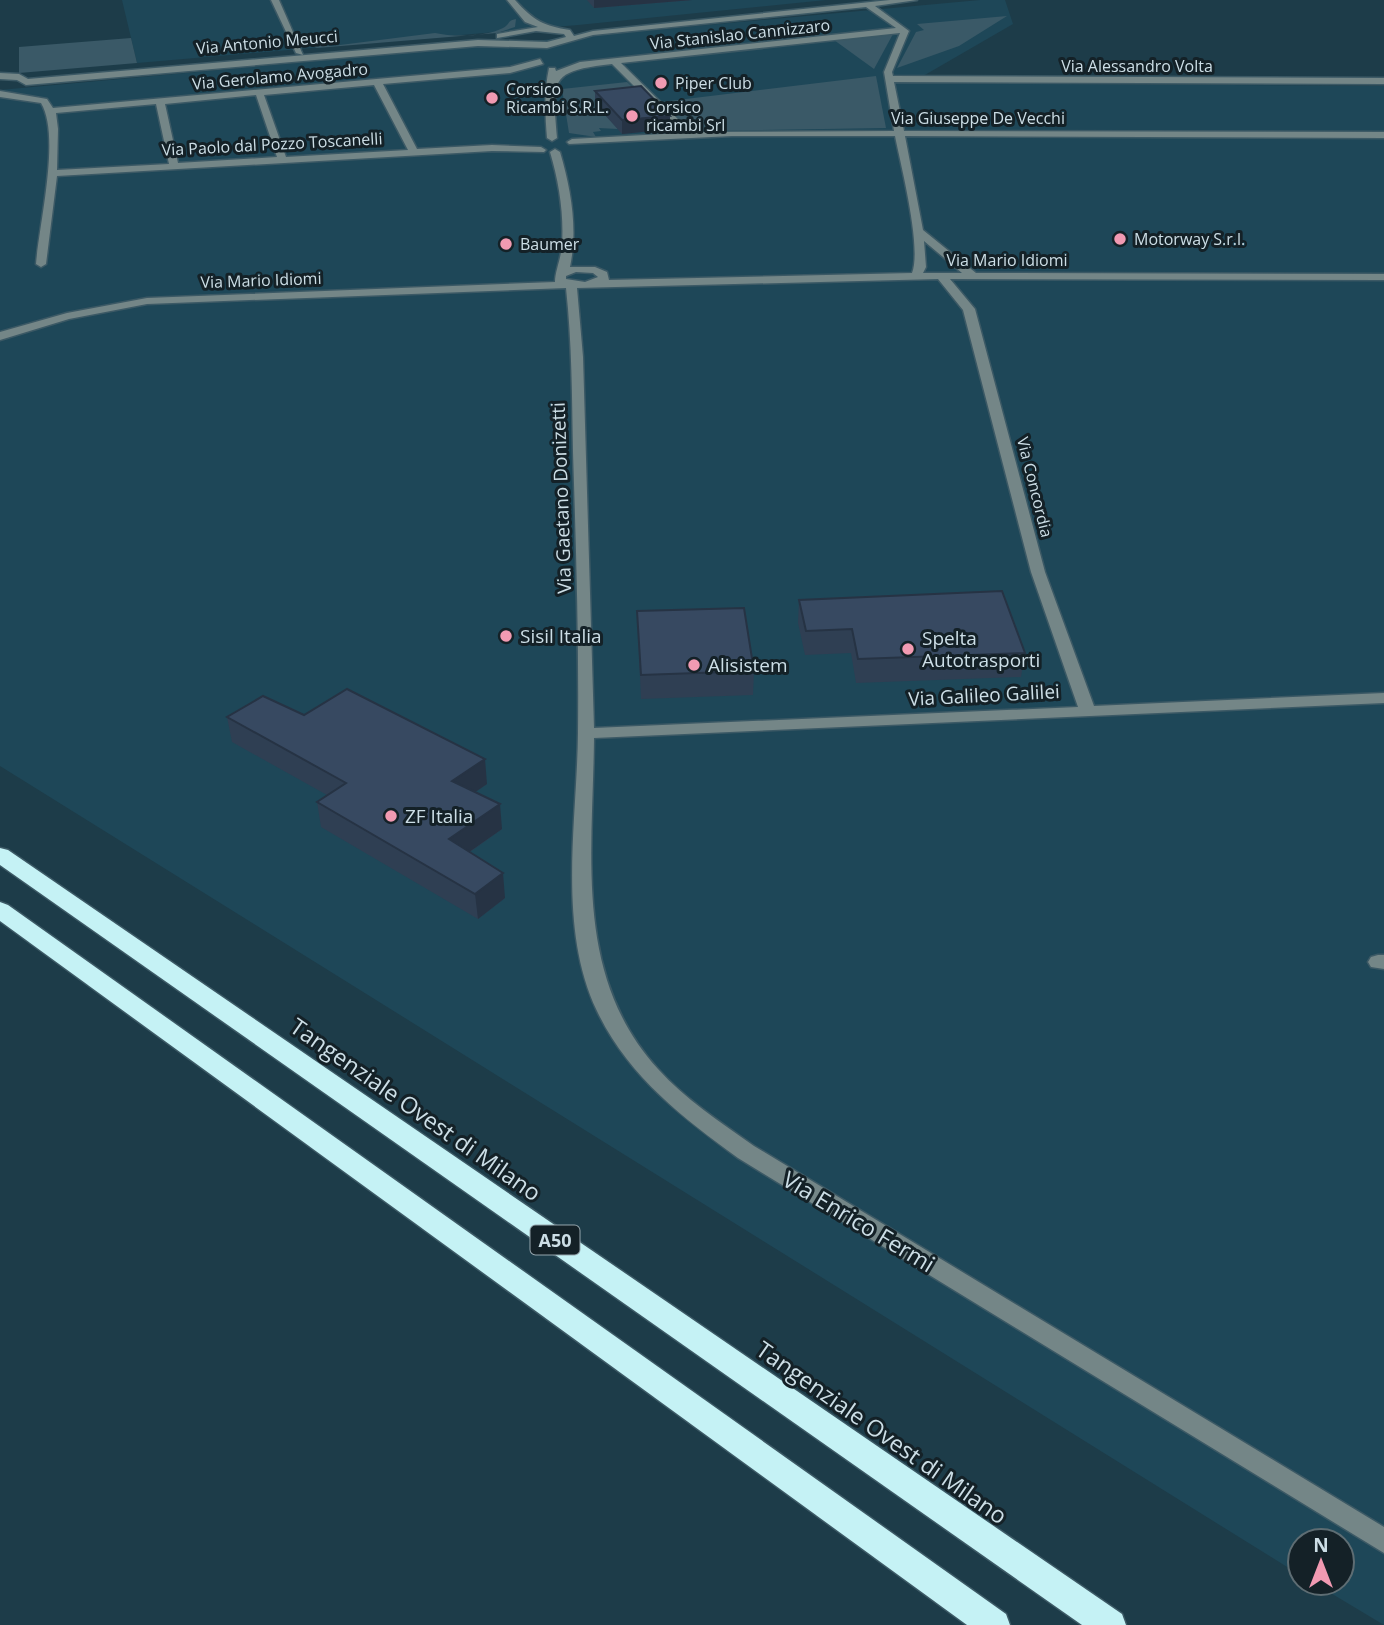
<svg xmlns="http://www.w3.org/2000/svg" width="1384" height="1625" viewBox="0 0 1384 1625" font-family="'Open Sans',sans-serif">
<rect width="100%" height="100%" fill="#1d3c49"/>
<g fill="#1e4758">
<path d="M122 0H826L578 25 137 63Z"/>
<path d="M980 0H1005L1013 24 911 83 1384 86V1625L1314 1583H1342V1541H1300V1575L0 766V90Z"/>
</g>
<g fill="#3a5967">
<path d="M1007 16 959 46 897 68 916 32 924 30 917 24Z"/>
<path d="M516 19 515 27 497 33 317 48 309 45 306 39 315 38 319 45 332 46 435 33C453 37 486 37 503 28 511 24 506 21 516 19Z"/>
<path d="M893 34 874 69 834 40Z"/>
<path d="M131 38 137 63 19 73V47Z"/>
<path d="M876 76 886 128 692 131 661 102Z"/>
<path d="M627 82 643 97 595 103 618 129 599 128 601 131 593 132 596 137 569 133 562 89Z"/>
</g>
<g fill="none" stroke-linecap="round" stroke-linejoin="round">
<g stroke="#3c5965" stroke-width="3">
<g id="minor">
<path d="M271 0H279L303 55 296 53Z"/>
<path d="M507 0H515C534 21 544 26 570 30L574 36 593 31 890 0H917L875 6 909 31 892 72 893 76 1384 78V84L894 82 904 131 1384 132V138L905 136 923 230 976 273 1384 274V280L950 279 975 309 1045 572 1094 706 1384 693V703L594 738C593 853 573 976 658 1069 685 1099 720 1122 754 1146L1384 1527V1553L738 1158C682 1117 628 1076 597 1011 557 927 577 823 578 733 579 640 576 546 573 452 572 398 572 343 566 288L147 304 69 319 0 340V332L67 313 147 298 555 282C555 271 561 259 562 245 564 214 559 182 550 152L555 149 560 152C571 189 578 229 570 267H595L607 272 609 280 912 273C922 248 901 166 895 136H732L569 144 567 142 572 139 681 133 612 64C550 71 552 78 557 138L552 141 547 138C545 114 544 91 549 68H555L556 71 580 62 896 28 866 7 593 35 547 48 478 46 26 85 17 80 0 79V73L19 74 28 79 478 40 547 42 566 37 564 34 536 31 497 38V34L538 27 525 22ZM900 33 884 72 894 131 691 132 621 63ZM924 241 962 273H923L926 267ZM576 272 593 273 598 277 585 282 566 279V276ZM938 279 963 310 1031 572 1078 707 594 728 583 357 577 288Z"/>
<path d="M540 59 543 64 510 73 383 84 417 149 492 145 541 147 546 150 544 152 492 151 57 176 46 264 41 267 36 264C39 224 61 136 41 103L0 97V91L47 99 53 108 510 67ZM374 85 408 150 286 157 264 95ZM256 95 277 157 178 163 165 104ZM156 104 169 164 57 170 58 129 56 113Z"/>
<path d="M1378 955H1384V969L1371 967 1368 962 1371 957Z"/>
</g>
</g>
<g stroke="#3c5965" stroke-width="3">
<g id="highway">
<path d="M0 848 8 850 1122 1614 1126 1625H1082L0 865Z"/>
<path d="M0 902 8 905 1006 1614 1010 1625H967L0 921Z"/>
</g>
</g>
<use href="#minor" fill="#748687" fill-rule="evenodd"/>
<use href="#highway" fill="#c5f2f5" fill-rule="evenodd"/>
</g>
<g fill="#2f3f53">
<path d="M587 0H692L594 8Z"/>
<path d="M595 91 670 129 622 134 595 104Z"/>
<path d="M799 600 1025 653 1021 677 856 683 851 653 805 655 798 623Z"/>
<path d="M637 611 754 671 753 695 641 699Z"/>
<path d="M304 715 487 784 475 792 502 829 470 852 505 898 478 919 321 827 317 802 327 795 232 742 227 717Z"/>
</g>
<g fill="#263344">
<path d="M594 0H692L594 8Z"/>
<path d="M670 116V129L622 134V120Z"/>
<path d="M485 759 487 784 455 806 452 781Z"/>
<path d="M500 804 502 829 452 864 449 839Z"/>
<path d="M503 873 505 898 478 919 475 894Z"/>
</g>
<g fill="#374961" stroke="#263344" stroke-width="2">
<path d="M641 86 670 116 622 120 595 91Z"/>
<path d="M1002 591 1025 653 858 659 852 629 806 631 799 600Z"/>
<path d="M744 608 754 671 641 675 637 611Z"/>
<path d="M347 689 485 759 452 781 500 804 449 839 503 873 475 894 317 802 346 783 227 717 263 696 304 715Z"/>
</g>
<g fill="#f19ab2" stroke="#142127" stroke-width="2.5">
<circle cx="661" cy="83" r="7"/>
<circle cx="492" cy="98" r="7"/>
<circle cx="632" cy="116" r="7"/>
<circle cx="1120" cy="239" r="7"/>
<circle cx="506" cy="244" r="7"/>
<circle cx="506" cy="636" r="7"/>
<circle cx="908" cy="649" r="7"/>
<circle cx="694" cy="665" r="7"/>
<circle cx="391" cy="816" r="7"/>
</g>
<g text-anchor="middle" dominant-baseline="central" stroke-width="6" stroke-linejoin="round" paint-order="stroke">
<g font-size="16" fill="#ccdee6" stroke="#142127">
<text transform="translate(740 34) rotate(-6)">Via Stanislao Cannizzaro</text>
<text transform="translate(267 42) rotate(-5)">Via Antonio Meucci</text>
<text x="1137" y="66">Via Alessandro Volta</text>
<text transform="translate(280 76) rotate(-5)">Via Gerolamo Avogadro</text>
<text x="978" y="118">Via Giuseppe De Vecchi</text>
<text transform="translate(272 144) rotate(-3)">Via Paolo dal Pozzo Toscanelli</text>
<text x="1007" y="260">Via Mario Idiomi</text>
<text transform="translate(261 280) rotate(-2)">Via Mario Idiomi</text>
<text transform="translate(1035 487) rotate(76)">Via Concordia</text>
</g>
<g font-size="16" fill="#ccdee6" stroke="#142127" text-anchor="start">
<text x="675" y="83">Piper Club</text>
<text x="506" y="89">Corsico<tspan x="506" dy="18">Ricambi S.R.L.</tspan></text>
<text x="646" y="107">Corsico<tspan x="646" dy="18">ricambi Srl</tspan></text>
<text x="1134" y="239">Motorway S.r.l.</text>
<text x="520" y="244">Baumer</text>
</g>
<rect fill="#142127" stroke="#95a5ad" stroke-width="2" x="530.5" y="1225.5" width="49" height="29" rx="5"/>
<g font-size="18" font-weight="bold" fill="#ccdee6">
<text x="555" y="1240">A50</text>
</g>
<g font-size="19" fill="#ccdee6" stroke="#142127">
<text transform="translate(561 498) rotate(-92)">Via Gaetano Donizetti</text>
<text transform="translate(984 695) rotate(-3)">Via Galileo Galilei</text>
</g>
<g font-size="19" fill="#ccdee6" stroke="#142127" text-anchor="start">
<text x="520" y="636">Sisil Italia</text>
<text x="922" y="638">Spelta<tspan x="922" dy="22">Autotrasporti</tspan></text>
<text x="708" y="665">Alisistem</text>
<text x="405" y="816">ZF Italia</text>
</g>
<g font-size="23" fill="#ccdee6" stroke="#142127">
<text transform="translate(416 1109) rotate(35)">Tangenziale Ovest di Milano</text>
<text transform="translate(859 1221) rotate(31)">Via Enrico Fermi</text>
<text transform="translate(882 1432) rotate(35)">Tangenziale Ovest di Milano</text>
</g>
</g>
<g transform="translate(1321 1562)"><circle r="33" fill="#142127" stroke="#5e6d73" stroke-width="2"/>
<path d="M0-5L12 26L0 18L-12 26Z" fill="#f19ab2"/>
<text y="-10" font-size="19" font-weight="bold" text-anchor="middle" fill="#ccdee6">N</text>
</g>
</svg>
